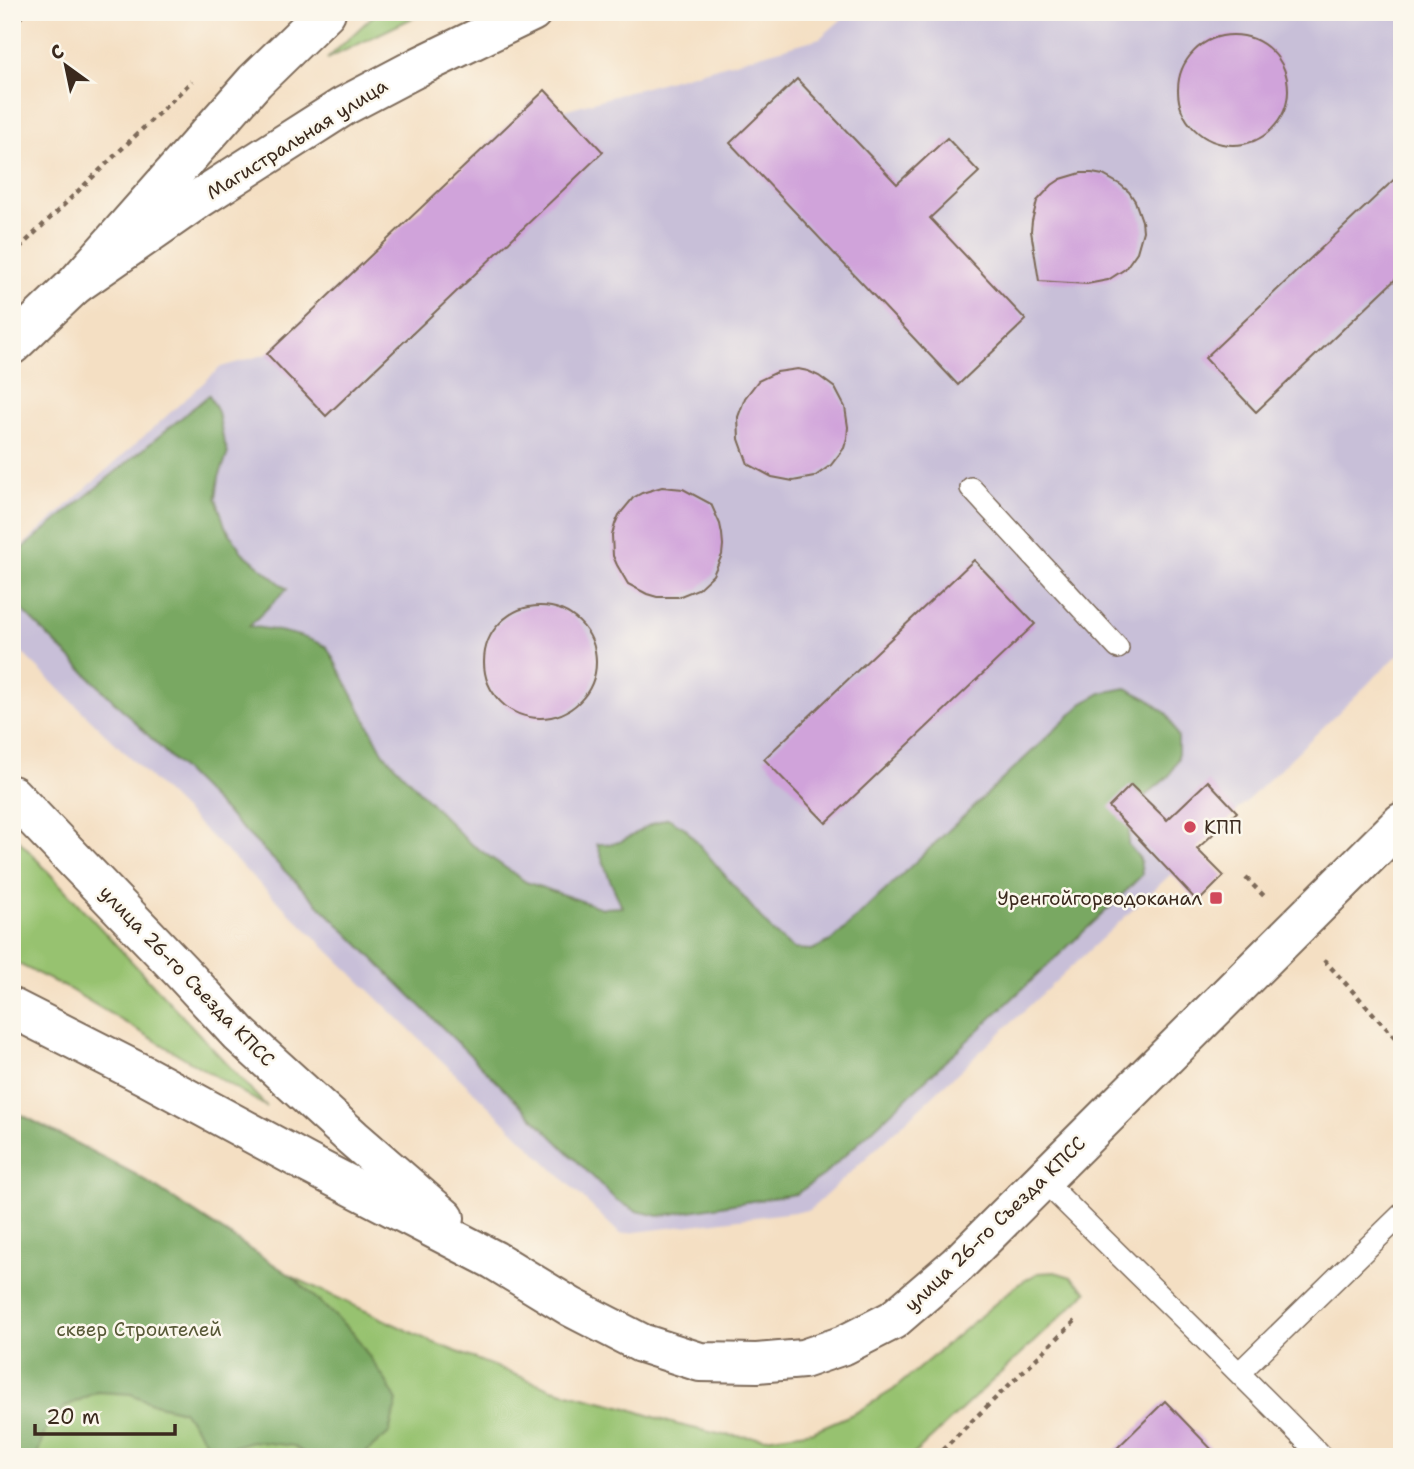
<svg xmlns="http://www.w3.org/2000/svg" width="1414" height="1469" viewBox="0 0 1414 1469" font-family="'Shantell Sans',sans-serif">
<rect width="100%" height="100%" fill="#fbf7ec"/>
<filter id="ink" filterUnits="userSpaceOnUse"><feTurbulence type="fractalNoise" baseFrequency=".0143" numOctaves="2"/><feDisplacementMap in="SourceGraphic" scale="14" xChannelSelector="R" yChannelSelector="G"/><feConvolveMatrix kernelMatrix="1 2 1 2 8 2 1 2 1" color-interpolation-filters="sRGB"/></filter>
<filter id="wash" filterUnits="userSpaceOnUse"><feTurbulence type="fractalNoise" baseFrequency=".00686" numOctaves="4" result="noise"/><feDisplacementMap in="SourceGraphic" scale="28" xChannelSelector="R" yChannelSelector="G"/><feGaussianBlur stdDeviation="1.57" result="paint"/><feColorMatrix in="noise" values="0 0 0 0 0 0 0 0 0 0 0 0 0 0 0 0 0 1.4 0 .05"/><feComposite in="paint" operator="in"/></filter>
<g filter="url(#wash)">
<rect width="100%" height="100%" fill="#f4dfc3"/>
<path fill="#c8bfd8" d="M850 12H1402V651L1171 874 810 1210 620 1234 12 643V555L221 367 267 354 545 90 564 110 820 38Z"/>
<g fill="#97c26f" stroke="#697646" stroke-width="2">
<path d="M377 12H425L327 59Z"/>
<path d="M12 833 267 1107 67 988 12 961Z"/>
<path d="M12 1110 135 1174 293 1277 432 1342 552 1389 624 1407 675 1424 723 1435 765 1438 813 1431 855 1413 893 1390 1017 1285 1038 1273 1055 1272 1071 1277 1087 1292 911 1457H12Z"/>
</g>
<g fill="#79a862" stroke="#5a6940" stroke-width="2">
<path d="M209 395 218 412 223 438 228 453 219 477 216 498 225 526 242 552 287 589 249 626C276 630 302 634 327 647L384 754 467 841 526 882 602 908 622 907 609 878 597 844C623 845 625 839 646 827 653 823 661 821 668 818L685 828 772 931 793 949 812 950 833 940 1082 704 1101 693 1126 688 1148 699 1167 714 1178 737V759L1169 776 1145 796 1130 817 1128 844 1140 859 1142 875 1112 905 824 1175 796 1194 659 1216 637 1211 617 1201 12 600V557Z"/>
<path d="M12 1110 135 1174 293 1277 353 1333 386 1381 397 1401 389 1433 361 1457H309L294 1446 252 1441 214 1452 183 1411 154 1404 131 1394 97 1392 64 1407 46 1429 37 1455 34 1457H12Z"/>
</g>
<g id="blocks">
<g fill="#d0a3da">
<circle cx="1233" cy="90" r="55"/>
<path d="M797 79 897 184 947 138 979 172 930 218 1026 320 958 385 730 143Z"/>
<path d="M545 90 603 152 326 416 267 354Z"/>
<path d="M1402 172V273L1256 412 1205 358Z"/>
<path d="M1081 173H1092L1103 175 1121 185 1129 192 1135 201 1142 221 1143 231 1137 252 1125 269 1108 280 1087 284 1039 281 1031 231 1032 221 1037 201 1052 185 1061 179Z"/>
<path d="M798 369 808 371 819 376 835 388 845 407 848 427 847 438 844 448 831 465 814 477 793 481 772 477 748 464 739 439 738 417 745 398 758 381 777 372Z"/>
<path d="M662 487 683 489 711 504 720 524 722 534 723 545 722 555 713 575 698 589 678 597H657L647 594 628 584 617 565 613 556 612 535 615 524 619 515 633 498 642 493Z"/>
<path d="M974 560 1035 624 826 823 764 759Z"/>
<circle cx="540" cy="662" r="56"/>
<path d="M1208 781 1237 812 1197 849 1224 876 1198 902 1109 807 1131 785 1167 820Z"/>
<path d="M1165 1401 1219 1457H1108Z"/>
</g>
</g>
</g>
<g filter="url(#ink)">
<use href="#blocks" fill-opacity="0" stroke="#7c6958" stroke-width="2"/>
<g fill="none" stroke-linecap="round" stroke-linejoin="round">
<g stroke="#7c6958" stroke-width="24">
<g id="service">
<path d="M971 488 1118 648"/>
<path d="M1043 1180C1136 1273 1231 1363 1322 1457"/>
<path d="M1240 1372 1402 1214"/>
</g>
</g>
<g stroke="#7c6958" stroke-width="42">
<g id="secondary">
<path d="M75 285 197 200 344 106 420 66 532 12"/>
<path d="M12 345 75 285 255 81 326 12"/>
<path d="M12 795 181 971 239 1034 353 1138 445 1218"/>
<path d="M12 1008 144 1075 307 1163 494 1260 571 1307 641 1343 700 1362 757 1363 803 1359 844 1345 893 1320 957 1265 1402 822"/>
</g>
</g>
<g stroke="#7c6958" stroke-width="4.5" stroke-dasharray="5 5" stroke-linecap="butt">
<path d="M12 255 192 81"/>
<path d="M1246 878 1265 897"/>
<path d="M1324 960 1402 1045"/>
<path d="M99 1457C118 1449 134 1450 154 1457"/>
<path d="M935 1457 1077 1319"/>
</g>
<use href="#service" stroke="#fff" stroke-width="21"/>
<use href="#secondary" stroke="#fff" stroke-width="38"/>
<g stroke="#3b2a1e" stroke-width="8">
<path id="rail" d="M12 23 23 12"/>
</g>
<use href="#rail" stroke="#fbf7ec" stroke-width="5" stroke-dasharray="16" stroke-linecap="butt"/>
</g>
</g>
<g fill="#d1495b" stroke="#fbf7ec" stroke-width="2.5">
<circle cx="1190" cy="827" r="7"/>
<rect x="1209" y="891" width="14" height="14" rx="3.5"/>
</g>
<g text-anchor="middle" dominant-baseline="central" stroke-width="5" stroke-linejoin="round" paint-order="stroke">
<g font-size="19" fill="#3b2a1e" stroke="#fbf7ec">
<text transform="translate(297 139) rotate(-32)">Магистральная улица</text>
<text transform="translate(187 976) rotate(46)">улица 26-го Съезда КПСС</text>
<text transform="translate(995 1224) rotate(-44)">улица 26-го Съезда КПСС</text>
</g>
<g font-size="19" fill="#3b2a1e" stroke="#fbf7ec" text-anchor="start">
<text x="1204" y="827">КПП</text>
<text x="1202" y="898" text-anchor="end">Уренгойгорводоканал</text>
</g>
<g font-size="19" fill="#575836" stroke="#fbf7ec">
<text x="139" y="1329">cквер Cтроителей</text>
</g>
</g>
<rect width="1414" height="1469" fill="none" stroke="#fbf7ec" stroke-width="42"/>
<g transform="translate(66 66) rotate(327)" stroke="#fbf7ec" stroke-width="5" paint-order="stroke">
<path d="M0-5L12 26L0 18L-12 26Z" fill="#3b2a1e"/>
<text y="-10" font-size="19" font-weight="bold" text-anchor="middle" fill="#3b2a1e">С</text>
</g>
<path d="M35 1424v10h140v-10" fill="none" stroke="#3b2a1e" stroke-width="3.5"/>
<text x="46" y="1424" font-size="21" fill="#3b2a1e" stroke="#fbf7ec" stroke-width="5" paint-order="stroke">20 m</text>
</svg>
